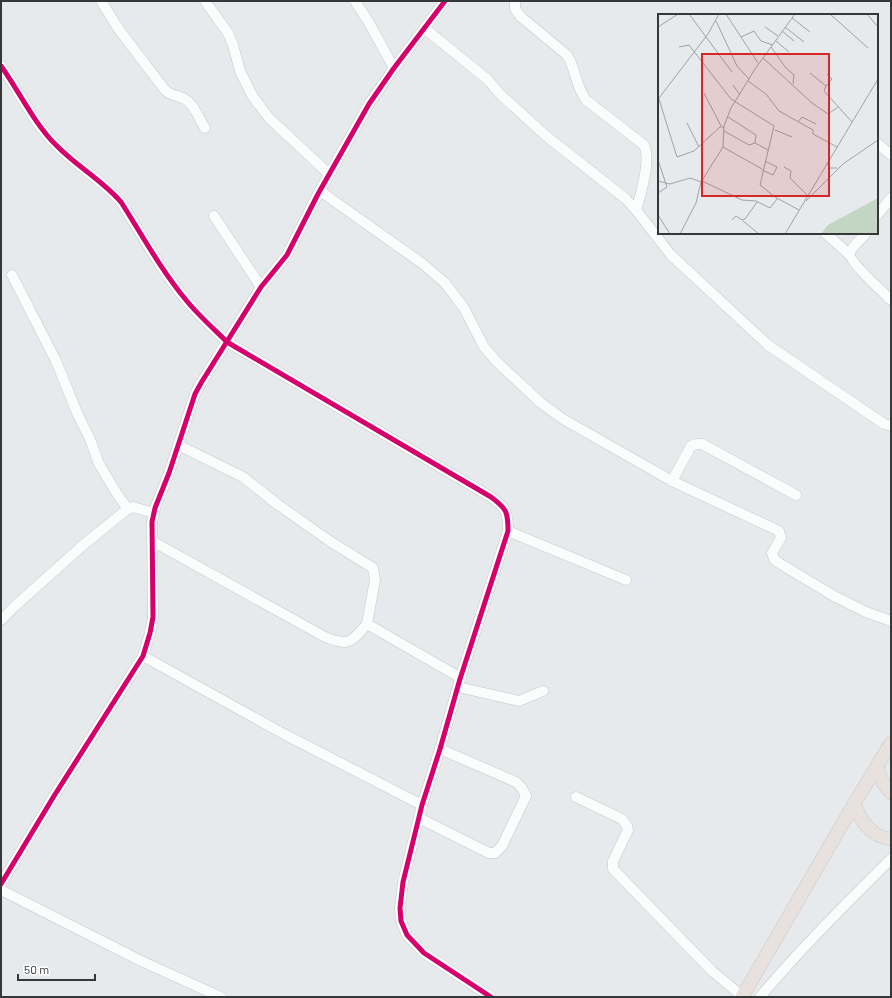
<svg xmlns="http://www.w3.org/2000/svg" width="892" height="998" viewBox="0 0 892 998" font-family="Barlow,sans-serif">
<rect width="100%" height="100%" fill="#e7eaec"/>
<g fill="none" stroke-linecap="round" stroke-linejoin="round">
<g stroke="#c6c8c9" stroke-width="11">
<g id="minor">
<path d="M101 1 120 31 165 90C171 96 177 95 185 99 192 102 200 120 205 128"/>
<path d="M205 1 228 33 233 45 240 71 253 97 269 118 329 174"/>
<path d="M355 1 368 21 394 68"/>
<path d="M515 1V9L521 17 567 55C576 69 575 85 586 100L644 145C651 159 641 195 636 210"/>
<path d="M424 28 487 79 501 95 545 135 626 199 636 210 671 255 768 345 884 424 891 426"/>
<path d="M1 66C19 91 35 125 56 145 76 166 102 180 121 202 142 235 161 270 186 300 198 315 213 328 227 342L491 497C507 509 508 512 508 531L460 679 440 749 422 805 403 882 400 908 401 921 407 935 424 953 491 997"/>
<path d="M877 143 891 155"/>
<path d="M320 191 423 264 445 283 464 308 484 347 497 362 541 403 563 419 672 481 779 531 781 538 772 553 774 559 779 563 834 596 866 612 891 621"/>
<path d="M877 215 891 198"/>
<path d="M214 216 261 287"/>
<path d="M825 233 850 255"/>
<path d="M866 233C862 239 852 246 850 253 848 261 884 293 891 300"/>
<path d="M12 275 56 361 78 415 90 439 99 464 117 494 128 509"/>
<path d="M178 445 243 477 277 504 331 542 373 568 375 580 367 624"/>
<path d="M672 481 691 446 696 444H702L796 495"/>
<path d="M508 531 626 580"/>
<path d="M152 541 325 637C349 647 351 642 367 624L461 678"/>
<path d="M1 620 15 606 82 546 125 511 133 507 154 513"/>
<path d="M143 656 282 733 422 805"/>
<path d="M458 687 519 701 543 691"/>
<path d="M576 797 622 819 627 826 628 830 613 861V869L712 971 742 996"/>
<path d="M419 818 489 853H495L502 846 526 796 522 788 516 782 440 749"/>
<path d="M1 884 54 796 143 656 150 633 153 617 152 522 155 508 169 473 195 394 201 383 261 287 287 255 318 194 369 104 394 68 445 1"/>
<path d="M1 890 141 961 221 997"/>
<path d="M760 997C801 948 846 904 891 859"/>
</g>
</g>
<g stroke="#c6c8c9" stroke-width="14">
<g id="major">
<path d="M877 766C880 777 883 785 891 793"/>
<path d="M854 804C861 821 871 837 891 839"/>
<path d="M742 997 854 804 891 743"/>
</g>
</g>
<use href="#minor" stroke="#fbfcfc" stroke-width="10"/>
<use href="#major" stroke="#e8e1de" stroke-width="13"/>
<g stroke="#fff" stroke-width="8">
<g id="cycleway">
<path d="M1 66C19 91 35 125 56 145 76 166 102 180 121 202 142 235 161 270 186 300 198 315 213 328 227 342L491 497C507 509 508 512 508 531L460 679 440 749 422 805 403 882 400 908 401 921 407 935 424 953 491 997"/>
<path d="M1 884 54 796 143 656 150 633 153 617 152 522 155 508 169 473 195 394 201 383 261 287 287 255 318 194 369 104 394 68 445 1"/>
</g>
</g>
<use href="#cycleway" stroke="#d6006c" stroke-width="5"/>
</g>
<g transform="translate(658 14)">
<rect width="220" height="220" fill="#e7eaec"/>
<path d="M220 184V220H163L170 211Z" fill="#c3d5c3"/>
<path fill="none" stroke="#a0a2a4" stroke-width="1" d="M31 0 74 58M68 0 100 49M172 0 210 34M209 0 220 13M134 4 152 18M58 7 79 52 91 65M0 13 20 0M107 13 120 22M127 13 146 28M124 17 136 27M83 23 96 17 103 27 115 31M118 27 131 38M21 33 31 31 73 85 116 112 102 171 117 183 141 196M113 33 128 54 136 61 135 70M105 44 154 89 170 100 180 93M152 59 168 72 166 77 194 108M90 67 108 80 121 97 155 116V120L179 133M75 71 82 81M168 72 174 65 169 60M46 79 63 112M0 82 19 143 36 137 62 113H66M1 84 50 20 61 0M70 103 98 121 97 129M140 108 144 103 158 110M29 109 41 133M117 116 134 123M66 117 91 131 97 129 110 136M65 133 104 155M0 146 9 173 0 179M169 149 172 154H179M126 153 133 157 132 164 150 182M104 156 115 161 119 153 107 147M0 167 12 170 32 164 43 168 65 133 66 112 73 94 97 55 137 0M44 167 84 186 98 187 112 194 119 185M148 187 185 150 220 126M0 201 12 220M74 206 78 202 84 206 87 205 99 188M85 207 101 220M22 220 38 189 43 168M127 220 220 65"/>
<path fill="#d62828" fill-opacity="0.15" stroke="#d62828" stroke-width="2" d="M44 40H171V182H44Z"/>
<rect width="220" height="220" fill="none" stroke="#353739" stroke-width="2"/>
</g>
<rect width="892" height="998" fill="none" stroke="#353739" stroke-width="4"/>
<path d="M18 974v6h77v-6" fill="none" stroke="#353739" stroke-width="2"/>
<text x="24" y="974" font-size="12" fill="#353739" stroke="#ffffff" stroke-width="3" paint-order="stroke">50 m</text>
</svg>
